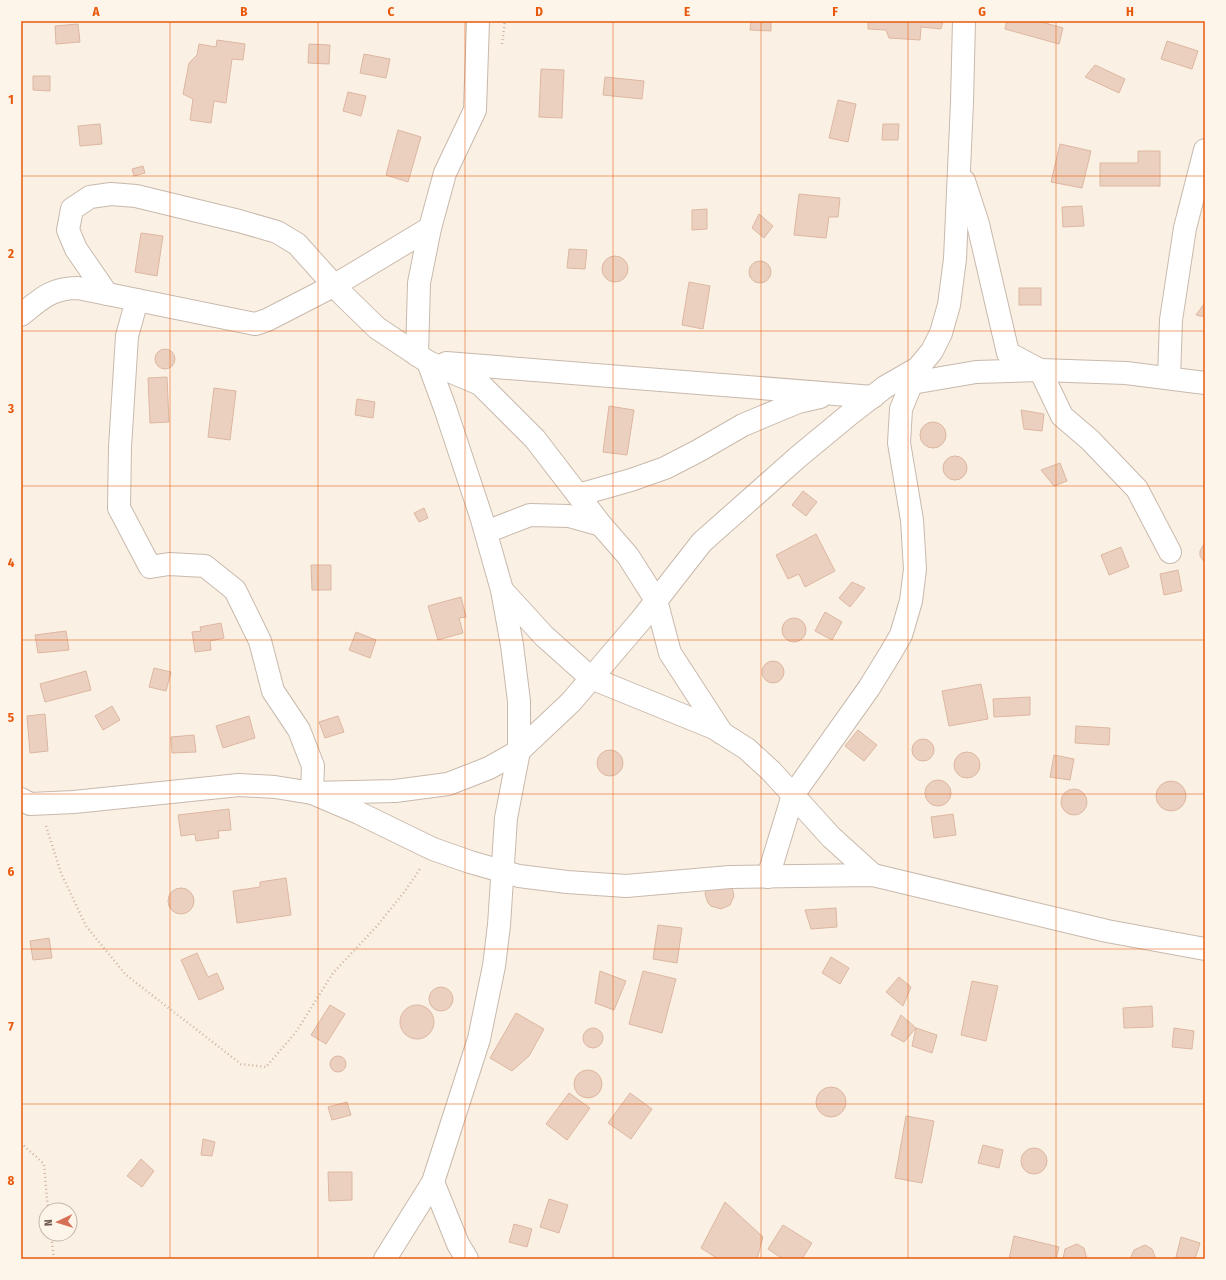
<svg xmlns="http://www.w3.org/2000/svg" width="1226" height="1280" viewBox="0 0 1226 1280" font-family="'Fira Sans Condensed',sans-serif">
<rect width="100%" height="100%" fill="#faf1e4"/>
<g fill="#ecd0bf" stroke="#ddb7a1">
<path d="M751 21H771V31L750 30Z"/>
<path d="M868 21H943L941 29 921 27 920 40 889 38 886 30 868 29Z"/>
<path d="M1007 21H1038L1063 28 1059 44 1005 29Z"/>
<path d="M78 24 80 42 56 44 55 26Z"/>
<path d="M217 40 245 44 243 60 232 59 226 103 214 101 211 123 190 120 193 99 183 94 189 63 197 55 199 44 216 47Z"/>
<path d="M1167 41 1198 51 1192 69 1161 59Z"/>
<path d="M309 44 330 45 329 64 308 63Z"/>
<path d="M364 54 390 59 386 78 360 73Z"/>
<path d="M1095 65 1125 79 1119 93 1085 77Z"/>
<path d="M541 69 564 70 562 118 539 117Z"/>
<path d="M33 76H50V91L33 90Z"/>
<path d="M605 77 644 81 642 99 603 95Z"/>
<path d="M348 92 366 96 361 116 343 111Z"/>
<path d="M838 100 856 104 848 142 829 138Z"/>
<path d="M100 124 102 144 80 146 78 126Z"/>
<path d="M883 124H899L898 140H882Z"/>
<path d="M398 130 421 137 408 182 386 175Z"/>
<path d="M1060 144 1091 151 1082 188 1051 182Z"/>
<path d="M1138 151H1160V186H1100V163H1138Z"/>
<path d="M143 166 145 173 134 176 132 169Z"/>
<path d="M799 194 840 198 838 217H829L826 238 794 235Z"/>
<path d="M1082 206 1084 226 1063 227 1062 207Z"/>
<path d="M707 209V229L692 230V210Z"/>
<path d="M759 214 773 226 764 238 752 228Z"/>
<path d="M141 233 163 236 157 276 135 272Z"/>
<path d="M569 249 587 250 585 269 567 268Z"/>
<circle cx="615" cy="269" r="13"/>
<circle cx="760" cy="272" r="11"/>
<path d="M689 282 710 286 703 329 682 325Z"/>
<rect x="1019" y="288" width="22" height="17"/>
<path d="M1204 304H1205V317L1196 315Z"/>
<circle cx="165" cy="359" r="10"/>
<path d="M167 377 169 422 150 423 148 378Z"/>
<path d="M214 388 236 391 230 440 208 437Z"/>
<path d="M357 399 375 402 373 418 355 415Z"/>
<path d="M609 406 634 410 627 455 603 452Z"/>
<path d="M1021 410 1044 414 1042 431 1024 429Z"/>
<circle cx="933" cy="435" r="13"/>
<circle cx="955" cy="468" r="12"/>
<path d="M1060 463 1067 481 1054 486 1041 470Z"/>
<path d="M803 491 817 502 806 516 792 505Z"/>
<path d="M424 508 428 518 419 522 414 513Z"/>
<path d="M816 534 835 571 805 587 799 574 788 579 776 555Z"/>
<path d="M1205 542V563L1200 556V551Z"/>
<path d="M1121 547 1129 567 1109 575 1101 555Z"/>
<path d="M311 565H331V590H312Z"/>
<path d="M1178 570 1182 591 1164 595 1160 574Z"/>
<path d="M852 582 865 588 850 607 839 598Z"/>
<path d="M461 597 466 617 459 618 463 633 438 640 428 606Z"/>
<path d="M825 612 842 622 832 640 815 631Z"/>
<circle cx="794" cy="630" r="12"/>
<path d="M221 623 224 638 210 641 211 650 195 652 192 632 201 631 200 627Z"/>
<path d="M66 631 69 650 38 653 35 635Z"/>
<path d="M356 632 376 640 370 658 349 650Z"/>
<circle cx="773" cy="672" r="11"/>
<path d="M154 668 171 672 166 691 149 687Z"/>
<path d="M86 671 91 690 45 702 40 684Z"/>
<path d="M981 684 988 719 949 726 942 691Z"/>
<path d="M1030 697V715L994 717 993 699Z"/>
<path d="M112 706 120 720 103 730 95 716Z"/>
<path d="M45 714 48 751 30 753 27 716Z"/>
<path d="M249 716 255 738 223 748 216 726Z"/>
<path d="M338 716 344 732 325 738 319 722Z"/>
<path d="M1076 726 1110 728 1109 745 1075 743Z"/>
<path d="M858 730 877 745 864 761 845 746Z"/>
<path d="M194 735 196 752 172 753 171 737Z"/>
<circle cx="923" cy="750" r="11"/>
<circle cx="610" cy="763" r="13"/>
<circle cx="967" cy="765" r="13"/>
<path d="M1054 755 1074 759 1070 780 1050 777Z"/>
<circle cx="938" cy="793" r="13"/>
<circle cx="1171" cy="796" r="15"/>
<circle cx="1074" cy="802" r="13"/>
<path d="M229 809 231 830 218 831 219 838 196 841 195 834 181 836 178 815Z"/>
<path d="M953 814 956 835 934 838 931 817Z"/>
<path d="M286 878 291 915 237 923 233 891 260 887V882Z"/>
<path d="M732 887 734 896 730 905 721 909 711 906 708 903 705 894 706 890Z"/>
<circle cx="181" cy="901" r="13"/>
<path d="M836 908 837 927 811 929 805 910Z"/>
<path d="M658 925 682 928 677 963 653 959Z"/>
<path d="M49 938 52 958 33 960 30 941Z"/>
<path d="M197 953 208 977 217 973 224 989 199 1000 181 960Z"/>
<path d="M831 957 849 968 840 984 822 973Z"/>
<path d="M600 971 626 981 614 1010 595 1003Z"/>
<path d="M643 971 676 979 662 1033 629 1024Z"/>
<path d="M899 977 911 987 903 1006 886 992Z"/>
<path d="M972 981 998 986 986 1041 961 1035Z"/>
<circle cx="441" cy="999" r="12"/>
<circle cx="417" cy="1022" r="17"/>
<path d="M330 1005 345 1014 326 1044 311 1035Z"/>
<path d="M1152 1006 1153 1027 1124 1028 1123 1008Z"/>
<path d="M516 1013 544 1029 529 1056 512 1071 490 1058Z"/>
<path d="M901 1015 916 1028 904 1042 891 1035Z"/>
<path d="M916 1028 937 1035 932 1053 912 1046Z"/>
<path d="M1174 1028 1194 1031 1192 1049 1172 1047Z"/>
<circle cx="593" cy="1038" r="10"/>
<circle cx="338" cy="1064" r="8"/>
<circle cx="588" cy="1084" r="14"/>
<circle cx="831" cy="1102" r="15"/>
<path d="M569 1093 590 1108 567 1140 546 1124Z"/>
<path d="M630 1093 652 1109 631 1139 608 1123Z"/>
<path d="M347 1102 351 1115 332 1120 328 1107Z"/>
<path d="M906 1116 934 1121 922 1183 895 1178Z"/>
<path d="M203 1139 215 1142 212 1156 201 1155Z"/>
<path d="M983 1145 1003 1150 999 1168 978 1163Z"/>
<circle cx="1034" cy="1161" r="13"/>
<path d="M141 1159 154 1171 142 1187 127 1176Z"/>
<path d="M328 1172H352V1200L329 1201Z"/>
<path d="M549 1199 568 1205 559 1233 540 1227Z"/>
<path d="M725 1202 763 1237 757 1259H718L701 1248Z"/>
<path d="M514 1224 532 1229 527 1247 509 1242Z"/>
<path d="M783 1225 812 1243 802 1259H783L768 1249Z"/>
<path d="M1014 1236 1059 1247 1056 1259H1009Z"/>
<path d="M1181 1237 1200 1243 1195 1259H1183L1176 1257Z"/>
<path d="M1077 1244 1084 1248 1087 1259H1063L1065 1249Z"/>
<path d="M1145 1245 1152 1249 1156 1259H1130L1134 1250Z"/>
</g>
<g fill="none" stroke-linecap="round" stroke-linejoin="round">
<g stroke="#c9b9ac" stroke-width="24">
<g id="street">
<path d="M964 181 978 224 1008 353 1040 370 1062 416 1090 440 1137 489 1170 552"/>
<path d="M107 294 76 249 68 230 72 209 90 197 111 194 136 196 239 221 277 232 297 244 341 293 377 328 428 362 445 408 481 516 502 590 512 645 519 701V751L506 818 499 925 494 966 479 1039 433 1182 385 1259"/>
<path d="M137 300 127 336 120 447 119 508 150 567 169 564 205 566 235 590 260 641 273 691 299 730 313 766 312 793 359 813 433 849 470 862 519 876 567 882 626 886 730 877 873 875 1107 931 1205 949"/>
<path d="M21 315C41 299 51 288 78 288L255 324 267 320 335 285 430 228"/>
<path d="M417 355 419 283 430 228 445 173 475 110 478 21"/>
<path d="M428 362 480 384 535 439 601 525 628 556 656 600 670 653 722 733"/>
<path d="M446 363 873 397"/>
<path d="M1169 378 1171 320 1185 228 1205 150"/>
<path d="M912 383 976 372 1040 370 1126 373 1205 383"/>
<path d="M578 495 631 480 665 468 698 451 743 425 798 402 820 397"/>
<path d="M486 532 530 515 569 516 601 525"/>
<path d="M502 590 544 636 591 678 714 728 747 749 771 771 793 795 768 877"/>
<path d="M21 799 30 804 74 802 239 785 275 787 312 793 395 791 448 784 489 768 519 751 571 702 641 620 702 542 798 457 850 414 885 387 918 368 932 351 941 333 949 305 955 259 962 102 964 21"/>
<path d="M873 875 831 837 793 795 869 688 890 654 901 635 911 601 915 569 912 520 899 443 901 409 918 368"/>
<path d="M433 1182 458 1244 467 1259"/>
</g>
</g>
<g stroke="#d1b4a2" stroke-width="2.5" stroke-dasharray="1 3" stroke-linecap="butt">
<path d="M502 44 505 21"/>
<path d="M46 826 61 873 86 926 126 975 241 1064 266 1067 296 1032 333 973 377 926 405 891 420 869"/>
<path d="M21 1143 44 1164 48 1210"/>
<path d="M51 1234 54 1259"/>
</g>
<use href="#street" stroke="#fff" stroke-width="22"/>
</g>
<path fill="none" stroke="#e8590c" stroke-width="1" stroke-opacity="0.55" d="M170 21V1259M318 21V1259M465 21V1259M613 21V1259M761 21V1259M908 21V1259M1056 21V1259M21 176H1205M21 331H1205M21 486H1205M21 640H1205M21 794H1205M21 949H1205M21 1104H1205"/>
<rect width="1226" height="1280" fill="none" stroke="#fdf5ea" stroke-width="44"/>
<g transform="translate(58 1222) rotate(266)"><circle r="19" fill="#fdf5ea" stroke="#c4b6ab"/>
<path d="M0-3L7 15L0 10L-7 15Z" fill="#d77155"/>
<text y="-6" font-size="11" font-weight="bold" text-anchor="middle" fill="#6f584c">N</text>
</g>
<rect x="22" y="22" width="1182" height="1236" fill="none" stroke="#e8590c" stroke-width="1.5"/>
<g font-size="13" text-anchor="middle" font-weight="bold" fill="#e8590c">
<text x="96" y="16">A</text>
<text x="244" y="16">B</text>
<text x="391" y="16">C</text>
<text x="539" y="16">D</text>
<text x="687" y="16">E</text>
<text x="835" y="16">F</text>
<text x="982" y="16">G</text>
<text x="1130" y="16">H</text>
<text x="11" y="104">1</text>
<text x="11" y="258">2</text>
<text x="11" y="413">3</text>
<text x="11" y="567">4</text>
<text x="11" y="722">5</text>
<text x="11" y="876">6</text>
<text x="11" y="1031">7</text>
<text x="11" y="1185">8</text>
</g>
</svg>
